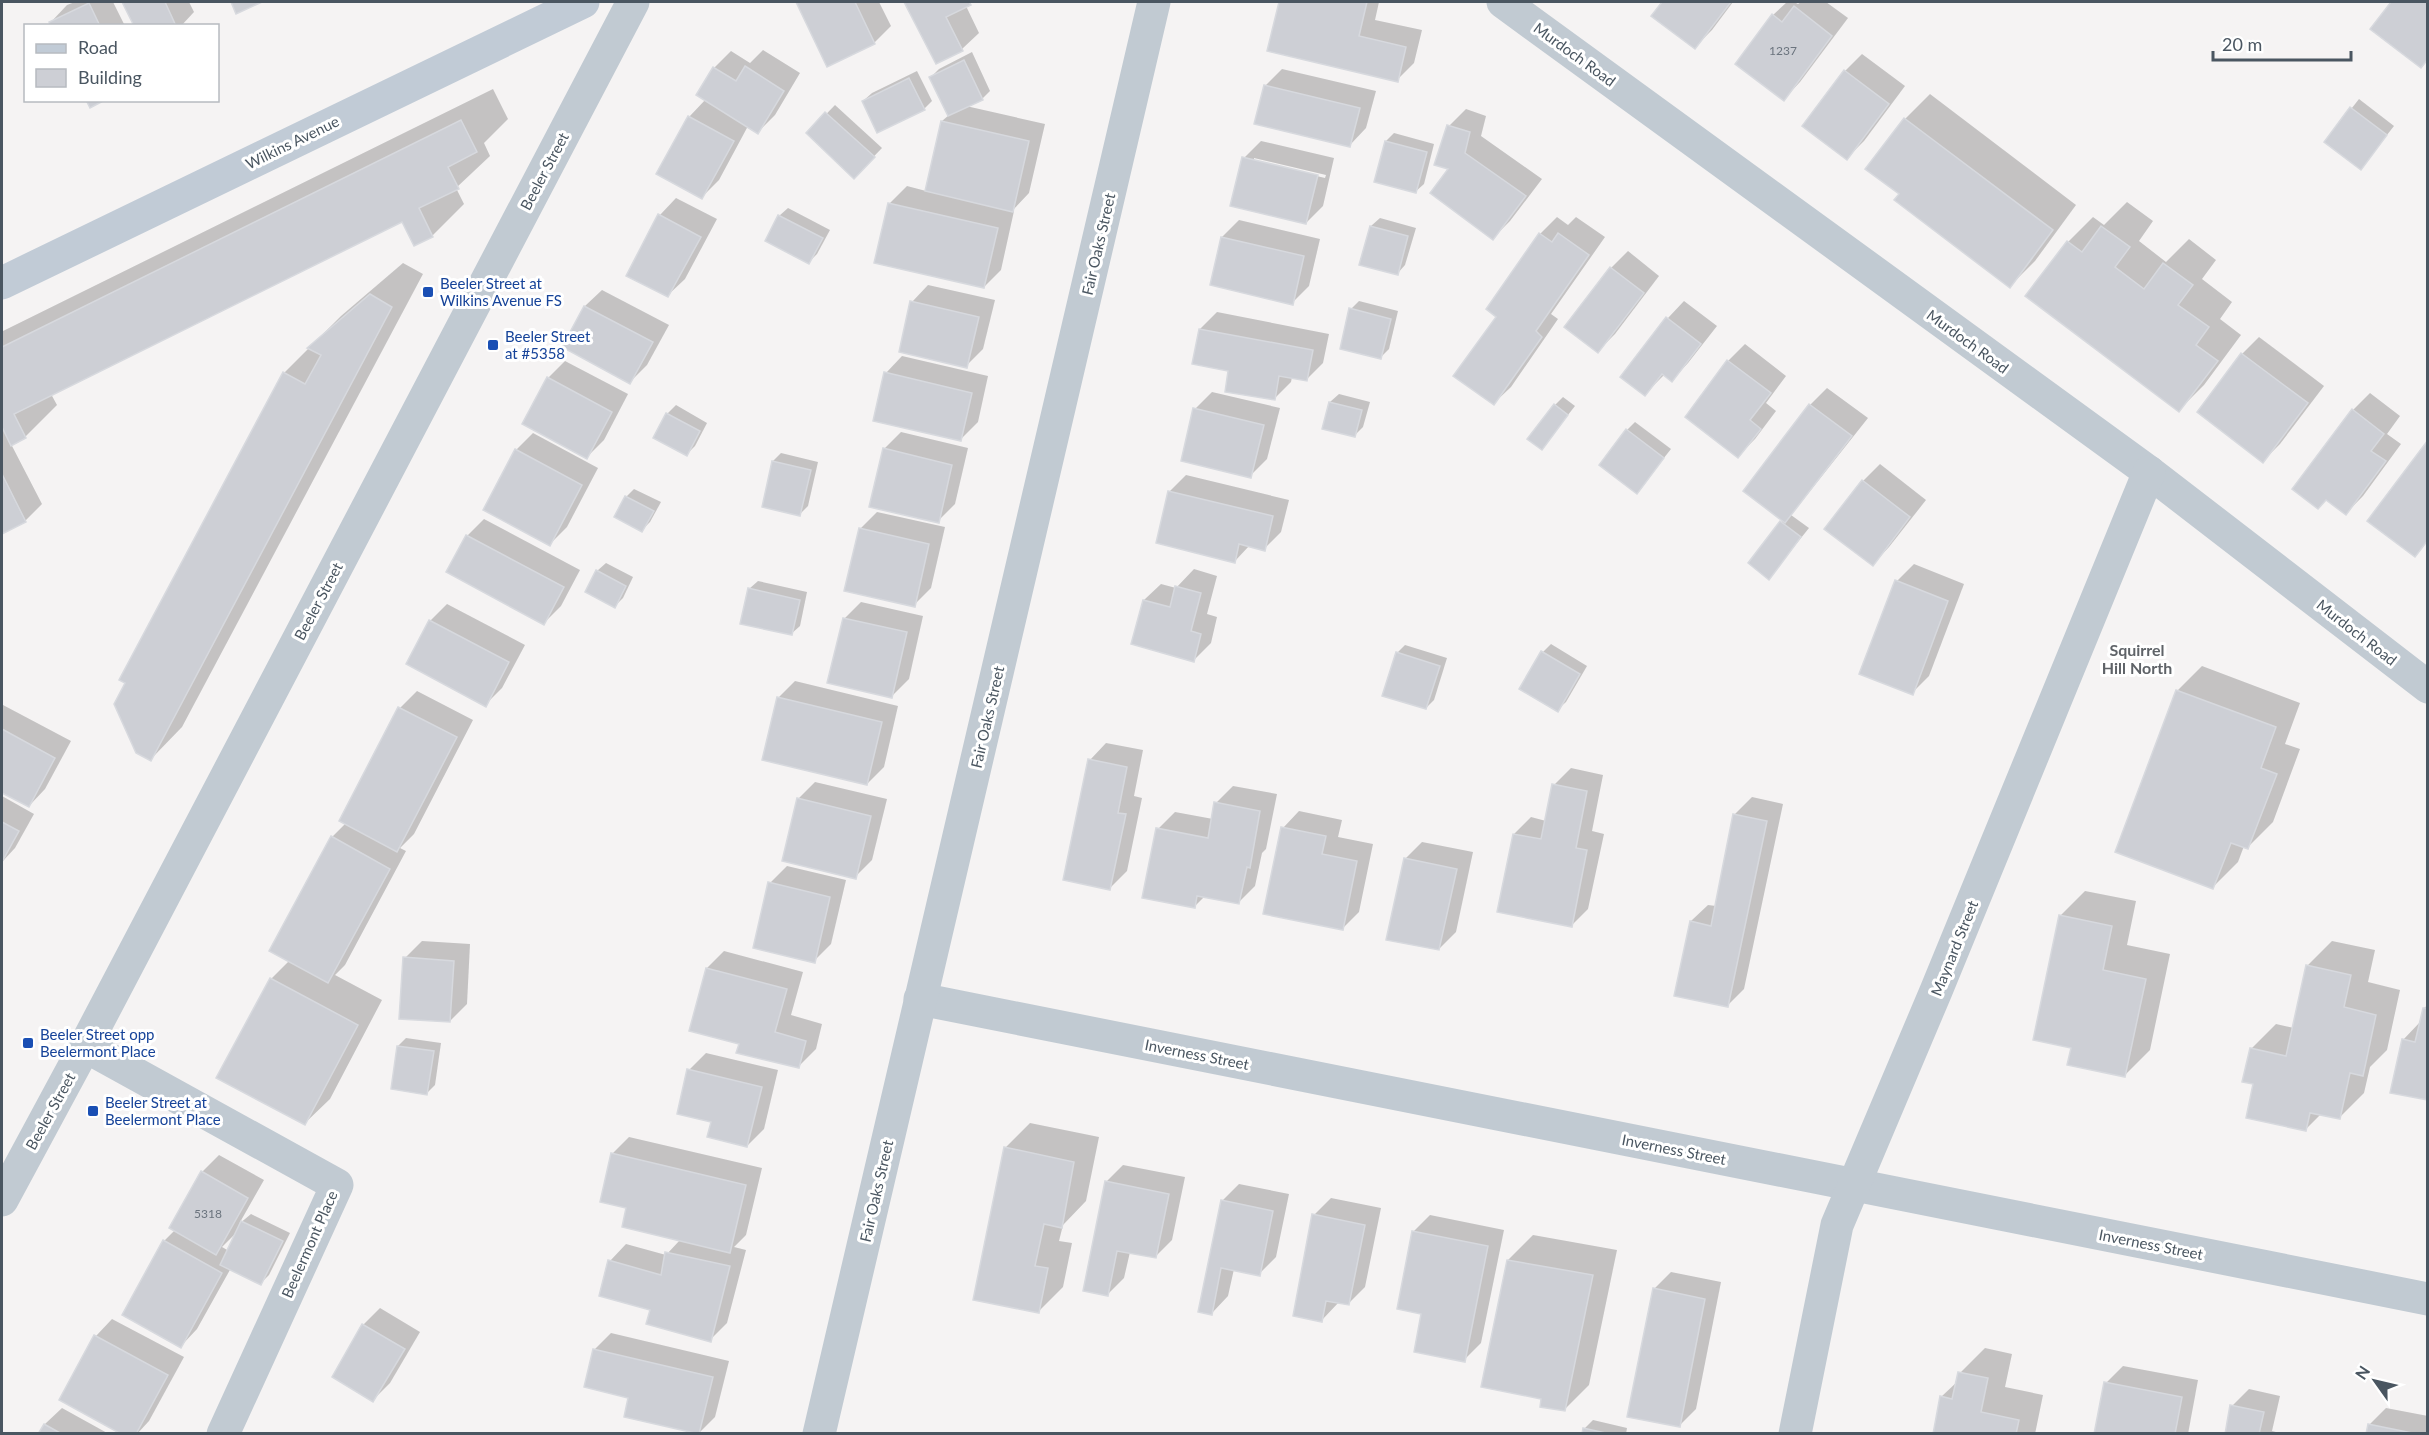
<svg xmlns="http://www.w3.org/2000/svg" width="2429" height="1435" viewBox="0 0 2429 1435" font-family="Lato,sans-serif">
<rect width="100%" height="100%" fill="#f5f3f3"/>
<g fill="#0003" fill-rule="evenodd">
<path d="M75 2H113L125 26H52L51 22 67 5Z"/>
<path d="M124 2H189L194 12 181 26H136Z"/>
<path d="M797 2H879L891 26 874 43 828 65Z"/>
<path d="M906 2H972L966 6 979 33 962 49 937 62Z"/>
<path d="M1280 2H1379L1375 20 1422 30 1414 63 1397 80 1269 49Z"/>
<path d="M1664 2H1733L1712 30 1695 47 1654 15Z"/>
<path d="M1787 2H1794L1798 4 1801 2H1826L1848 18 1800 82 1784 99 1773 15Z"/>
<path d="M763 50 800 73 775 115 758 132 748 126 719 180 702 197 689 117 706 99 714 68 731 51 750 63Z"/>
<path d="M972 52 990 91 982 99 966 106 1045 124 1029 193 1012 211H1014L1001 270 984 287 876 262 890 203 907 186 926 191 942 121 949 115 931 77 939 69Z"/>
<path d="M1862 54 1905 86 1864 141 1847 158 1845 71Z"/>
<path d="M1282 69 1376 91 1366 128 1350 145 1265 86Z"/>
<path d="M917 71 932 101 924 109 863 101 872 93Z"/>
<path d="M493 89 508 119 484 143 490 156 456 188 464 204 432 236 403 220 51 394 57 405 25 437 11 444 42 504 25 521 2 533V431L4 429 2 424V333L3 331Z"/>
<path d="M1930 94 2076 205 2035 261 2010 286 1902 194 1905 119Z"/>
<path d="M2359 99 2394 126 2361 168 2326 141Z"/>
<path d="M835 105 882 148 854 177 808 133Z"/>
<path d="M1466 109 1486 116 1481 136 1542 179 1510 221 1493 238 1451 168 1449 126Z"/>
<path d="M1394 133 1434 144 1424 184 1415 192 1386 141Z"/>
<path d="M1261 141 1334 158 1323 206 1306 223 1244 158ZM1254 158 1326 175 1325 178 1254 161Z"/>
<path d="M676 198 717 219 685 279 668 295 660 215Z"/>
<path d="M2127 202 2153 221 2139 241 2166 262 2189 239 2216 260 2202 279 2232 302 2220 319 2241 335 2204 385 2179 410 2027 296 2068 242 2093 217 2104 225Z"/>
<path d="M788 208 830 230 817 254 809 262 779 216Z"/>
<path d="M1557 217 1568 225 1576 217 1605 237 1551 314 1558 319 1511 387 1494 403 1498 316 1488 309 1540 234Z"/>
<path d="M1380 218 1416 228 1405 265 1397 274 1361 264 1371 226Z"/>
<path d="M1239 220 1320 239 1309 286 1292 303 1222 237Z"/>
<path d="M1628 251 1659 276 1615 334 1598 351 1611 268Z"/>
<path d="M403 263 423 274 182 727 151 759 284 373 341 316Z"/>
<path d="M928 285 995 300 983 349 966 366 912 302Z"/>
<path d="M602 290 669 325 647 365 630 382 564 347 585 306Z"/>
<path d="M1359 301 1398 311 1389 349 1381 357 1351 309Z"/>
<path d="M1684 301 1717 326 1688 363 1672 380 1665 374 1645 394 1622 377 1668 318Z"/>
<path d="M1217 312 1329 334 1323 363 1306 380 1292 377 1291 382 1274 399 1230 370 1200 329Z"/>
<path d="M2259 337 2324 386 2280 444 2263 461 2242 354Z"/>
<path d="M1745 344 1786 376 1766 403 1776 411 1755 439 1738 456 1728 361Z"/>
<path d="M902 356 988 376 978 422 961 439 886 373Z"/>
<path d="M565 361 628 394 604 440 587 457 548 378Z"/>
<path d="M1827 388 1868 418 1791 515 1809 528 1769 578 1750 563 1783 520 1745 491 1810 405Z"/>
<path d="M1212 392 1280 408 1267 459 1250 476 1195 409Z"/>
<path d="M2370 393 2400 416 2387 434 2401 444 2363 496 2346 513 2353 410Z"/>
<path d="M1339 394 1370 402 1363 427 1355 435 1324 428 1330 402Z"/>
<path d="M1563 397 1575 406 1542 448 1555 405Z"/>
<path d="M676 405 707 423 695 446 687 454 655 437 667 414Z"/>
<path d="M1635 422 1671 449 1637 492 1627 430Z"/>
<path d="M901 432 968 448 955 504 938 521 884 449Z"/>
<path d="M533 433 598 468 567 527 550 544 485 510 516 450Z"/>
<path d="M781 453 818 462 808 506 799 515 773 461Z"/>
<path d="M1880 464 1926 500 1889 547 1873 564 1863 481Z"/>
<path d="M1186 475 1289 500 1281 532 1264 549 1250 545 1235 561 1169 492Z"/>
<path d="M634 489 661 502 650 522 642 530 626 497Z"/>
<path d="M877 512 945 527 931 588 914 605 860 529Z"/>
<path d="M484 519 580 570 561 606 544 623 467 536Z"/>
<path d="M606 563 633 577 623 598 615 606 597 571Z"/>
<path d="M1914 564 1964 584 1929 676 1912 693 1897 581Z"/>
<path d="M1194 569 1217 576 1207 614 1217 617 1211 643 1194 660 1144 600 1161 584 1176 588Z"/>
<path d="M758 581 807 592 800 626 791 634 749 589Z"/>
<path d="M861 602 923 616 909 679 892 696 844 619Z"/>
<path d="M447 604 525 645 502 688 485 705 430 621Z"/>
<path d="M1551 644 1587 666 1566 702 1557 710 1521 688 1543 652Z"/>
<path d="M1405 645 1447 658 1434 700 1426 708 1397 653Z"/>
<path d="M2202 666 2300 703 2285 744 2300 749 2273 822 2248 847 2244 846 2238 862 2213 887 2177 691Z"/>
<path d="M795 681 898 706 884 767 867 784 778 698Z"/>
<path d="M417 691 473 720 414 834 400 848 406 851 345 965 335 975 382 1000 330 1099 305 1123 271 979 289 961 332 837 346 823 341 821 400 708Z"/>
<path d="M3 705 71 741 45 789 29 806 2 791V707Z"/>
<path d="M1106 743 1143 750 1134 796 1142 798 1127 871 1110 888 1090 760Z"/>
<path d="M1571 768 1603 775 1592 831 1604 834 1588 909 1571 926 1514 834 1531 817 1546 821 1554 785Z"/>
<path d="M815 782 887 799 872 860 855 877 798 799Z"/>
<path d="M1233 786 1277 794 1266 849 1262 853 1255 886 1238 903 1205 896 1194 907 1158 829 1175 812 1213 819 1216 803Z"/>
<path d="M2 796 34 814 15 848 2 862Z"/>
<path d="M1752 797 1783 804 1744 989 1727 1006 1691 921 1708 905 1716 906 1735 814Z"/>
<path d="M1299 811 1342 820 1338 837 1373 844 1359 912 1342 929 1283 828Z"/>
<path d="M1422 842 1473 852 1456 932 1439 949 1405 859Z"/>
<path d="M787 866 846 880 831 944 814 961 770 883Z"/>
<path d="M2085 891 2136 901 2127 945 2170 954 2150 1050 2125 1075 2072 1047 2060 916Z"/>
<path d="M422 941 470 944 467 1004 450 1021 405 958Z"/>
<path d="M2332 941 2375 950 2368 982 2400 990 2387 1050 2370 1067 2364 1093 2339 1118 2321 1114 2306 1129 2255 1083 2251 1049 2276 1024 2294 1028 2307 966Z"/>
<path d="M724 951 803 972 791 1015 822 1024 816 1049 799 1066 740 1043 707 968Z"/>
<path d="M2428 1005V1099L2403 1040 2421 1021 2424 1008Z"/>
<path d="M406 1038 441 1043 435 1085 427 1093 398 1046Z"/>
<path d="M706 1053 778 1070 764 1129 747 1146 689 1070Z"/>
<path d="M1030 1123 1099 1137 1086 1201 1063 1225 1059 1241 1072 1243 1063 1287 1038 1312 1005 1148Z"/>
<path d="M629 1137 762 1168 746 1235 734 1247 746 1250 727 1323 710 1340 652 1309 610 1261 626 1244 666 1255 680 1240 628 1206 612 1154Z"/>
<path d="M219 1155 264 1180 239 1224 251 1214 290 1233 269 1275 261 1283 231 1268 197 1329 181 1346 164 1241 175 1230 202 1172ZM238 1231 229 1251 222 1247Z"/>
<path d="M1123 1165 1185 1177 1172 1240 1155 1257 1130 1252 1124 1278 1107 1295 1106 1182Z"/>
<path d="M1239 1184 1289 1194 1276 1257 1259 1274 1234 1269 1228 1296 1212 1313 1222 1201Z"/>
<path d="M1331 1198 1381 1208 1365 1287 1348 1304 1339 1302 1322 1320 1314 1215Z"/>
<path d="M1430 1215 1504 1230 1481 1343 1464 1360 1423 1313 1413 1232Z"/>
<path d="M1533 1235 1617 1250 1589 1385 1564 1410 1543 1398 1508 1260Z"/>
<path d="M1671 1272 1721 1282 1696 1409 1679 1426 1654 1289Z"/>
<path d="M380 1308 420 1332 390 1383 373 1400 363 1325Z"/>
<path d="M112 1319 184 1357 149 1421 137 1434H124L61 1399 96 1336Z"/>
<path d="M611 1333 729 1361 715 1417 698 1434 630 1397 594 1350Z"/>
<path d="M1985 1348 2012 1354 2005 1387 2043 1395 2035 1434H1934L1941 1397 1958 1381 1960 1373Z"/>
<path d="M2123 1366 2198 1380 2188 1434H2095L2106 1383Z"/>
<path d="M2249 1389 2280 1396 2272 1431 2284 1434H2226L2232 1406Z"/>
<path d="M62 1408 109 1434H40L45 1424Z"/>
<path d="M2386 1408 2428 1416V1434H2367L2369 1425Z"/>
<path d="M1593 1420 1627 1428 1626 1434H1583L1584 1429Z"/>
</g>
<g fill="#cdcfd5" stroke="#d7d9de" stroke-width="1.5">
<path d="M122 2H165L176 26H134Z"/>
<path d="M231 2H262L236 14Z"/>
<path d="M796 2H855L875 44 827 67Z"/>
<path d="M904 2H969L971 5 946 17 963 51 936 64Z"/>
<path d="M1279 2H1367L1359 36 1406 47 1398 82 1267 51Z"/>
<path d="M1662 2H1731L1695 49 1651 16Z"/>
<path d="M2391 2H2428V59L2421 68 2370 29Z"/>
<path d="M89 3 100 26H51L49 22Z"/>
<path d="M1794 6 1832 36 1784 101 1735 64 1772 14 1782 22Z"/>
<path d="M964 60 983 100 948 116 929 77Z"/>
<path d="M745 66 784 91 758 134 696 95 713 67 736 81Z"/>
<path d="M1844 70 1889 104 1847 160 1802 126Z"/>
<path d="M909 78 925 110 877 133 862 101Z"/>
<path d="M1264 85 1360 108 1350 147 1254 124Z"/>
<path d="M86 100H105L90 108Z"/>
<path d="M2350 107 2387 135 2361 170 2324 142Z"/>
<path d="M825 112 875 157 854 179 806 133Z"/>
<path d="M688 116 734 141 702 199 656 174Z"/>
<path d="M1904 118 2053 230 2010 288 1894 200 1899 194 1865 169Z"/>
<path d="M461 120 477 152 448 167 459 189 419 208 433 237 414 246 402 222 14 414 26 438 11 446 2 427V347Z"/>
<path d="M941 121 1029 141 1013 212 925 191Z"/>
<path d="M1447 125 1470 132 1465 153 1526 196 1493 240 1430 193 1448 169 1434 165Z"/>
<path d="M1385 141 1427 152 1416 193 1374 182Z"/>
<path d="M1242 157 1318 175 1306 224 1230 206Z"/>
<path d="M888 203 998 228 984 288 874 263Z"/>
<path d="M658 214 701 237 668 297 626 276Z"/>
<path d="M778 215 823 238 809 264 765 241Z"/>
<path d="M1370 226 1408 236 1398 275 1359 265Z"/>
<path d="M2101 226 2130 247 2115 267 2144 289 2163 263 2193 285 2178 305 2209 327 2196 345 2218 361 2179 412 2025 296 2067 241 2082 252Z"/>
<path d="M1539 233 1552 242 1558 233 1589 255 1536 331 1542 337 1494 405 1453 376 1496 317 1486 309Z"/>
<path d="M1221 237 1304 256 1293 305 1210 285Z"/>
<path d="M1610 267 1644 293 1598 353 1564 327Z"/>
<path d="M370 294 392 307 151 761 136 753 114 704 125 683 119 680 283 372 305 384 321 355 307 348Z"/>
<path d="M910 301 979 317 967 368 899 352Z"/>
<path d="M584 306 653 342 630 384 562 347Z"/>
<path d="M1349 308 1391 319 1381 359 1340 349Z"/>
<path d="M1666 317 1701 344 1672 382 1662 374 1645 396 1620 377Z"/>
<path d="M1199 329 1313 350 1307 381 1279 376 1275 400 1225 392 1228 371 1192 364Z"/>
<path d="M2241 353 2308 403 2263 463 2197 412Z"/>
<path d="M1727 360 1771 393 1750 420 1761 429 1738 458 1685 417Z"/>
<path d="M884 372 972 393 961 441 873 421Z"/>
<path d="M547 377 612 412 587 459 522 424Z"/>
<path d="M1329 402 1362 410 1355 437 1322 429Z"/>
<path d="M1554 404 1568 415 1542 450 1527 439Z"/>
<path d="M1809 404 1852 436 1785 523 1743 491Z"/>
<path d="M1193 408 1264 425 1251 478 1181 461Z"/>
<path d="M2352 409 2384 434 2371 451 2386 461 2346 515 2326 500 2318 509 2292 489Z"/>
<path d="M666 413 700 431 687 456 653 438Z"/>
<path d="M1626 429 1664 458 1637 494 1599 465Z"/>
<path d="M2428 440V540L2415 557 2367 521Z"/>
<path d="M883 448 952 465 939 523 869 507Z"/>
<path d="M515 449 582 485 550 546 483 510Z"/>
<path d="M772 461 811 470 800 516 762 507Z"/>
<path d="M2 474 26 522 2 534Z"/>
<path d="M1862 480 1910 517 1873 566 1824 529Z"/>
<path d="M1168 491 1273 516 1265 551 1239 544 1235 563 1156 543Z"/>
<path d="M625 496 654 511 642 532 614 517Z"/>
<path d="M1780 521 1801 537 1769 580 1748 563Z"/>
<path d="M859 528 929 544 915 607 844 591Z"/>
<path d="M466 535 564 587 544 625 446 572Z"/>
<path d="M596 570 626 586 615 608 585 592Z"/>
<path d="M1895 580 1948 601 1913 695 1859 674Z"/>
<path d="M1175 586 1201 593 1191 631 1201 634 1194 662 1131 644 1143 600 1170 607Z"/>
<path d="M748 588 800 600 792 635 740 624Z"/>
<path d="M843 618 907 632 892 698 827 683Z"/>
<path d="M429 620 509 662 486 707 406 664Z"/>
<path d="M1541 651 1580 674 1558 712 1519 689Z"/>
<path d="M1396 652 1440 666 1426 709 1382 696Z"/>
<path d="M2176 690 2276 727 2261 768 2277 774 2248 849 2231 843 2213 889 2115 852Z"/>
<path d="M777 697 882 722 867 785 762 760Z"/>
<path d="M398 707 457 737 397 852 339 821Z"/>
<path d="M2 729 55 758 29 807 2 793Z"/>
<path d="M1088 759 1127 767 1118 813 1126 814 1110 890 1063 880Z"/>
<path d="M1552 784 1587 791 1576 848 1587 850 1572 927 1497 912 1513 834 1541 839Z"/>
<path d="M797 798 871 816 856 879 782 861Z"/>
<path d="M1214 802 1260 811 1250 868 1247 867 1239 904 1197 896 1195 908 1142 898 1156 828 1208 838Z"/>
<path d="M1733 814 1767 821 1728 1007 1674 996 1690 921 1711 926Z"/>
<path d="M2 822 19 831 2 862Z"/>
<path d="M1281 827 1326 836 1322 854 1357 861 1343 930 1263 914Z"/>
<path d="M331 836 390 869 328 983 269 951Z"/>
<path d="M1404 858 1457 869 1439 950 1386 940Z"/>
<path d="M768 882 830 897 815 963 753 948Z"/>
<path d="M2059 915 2112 926 2103 970 2146 979 2125 1077 2067 1065 2071 1048 2033 1040Z"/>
<path d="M403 957 454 961 450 1022 399 1019Z"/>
<path d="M2306 965 2351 975 2344 1007 2376 1015 2363 1076 2350 1073 2340 1119 2310 1113 2306 1131 2246 1118 2253 1084 2242 1082 2250 1048 2286 1056Z"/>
<path d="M706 968 787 989 775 1032 806 1041 799 1068 736 1053 739 1044 689 1031Z"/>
<path d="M270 978 358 1025 305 1125 216 1078Z"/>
<path d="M2423 1008H2428V1100L2390 1093 2402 1039 2415 1042Z"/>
<path d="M397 1046 434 1051 427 1095 391 1089Z"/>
<path d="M687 1069 762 1087 747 1147 707 1137 711 1122 677 1114Z"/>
<path d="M1004 1147 1074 1162 1062 1228 1044 1224 1035 1266 1048 1268 1039 1313 973 1300Z"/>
<path d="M611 1153 746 1185 730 1253 622 1227 626 1208 600 1202Z"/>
<path d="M201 1171 248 1198 216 1255 169 1228Z"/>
<path d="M1105 1181 1169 1194 1156 1258 1117 1251 1108 1296 1083 1291Z"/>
<path d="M1221 1200 1273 1211 1260 1276 1221 1268 1212 1315 1198 1312Z"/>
<path d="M1312 1214 1365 1225 1349 1305 1326 1301 1322 1322 1293 1316Z"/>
<path d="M241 1221 283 1241 261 1285 220 1265Z"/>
<path d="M1412 1231 1488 1246 1465 1362 1414 1352 1421 1314 1397 1309Z"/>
<path d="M163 1240 222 1273 181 1348 122 1315Z"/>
<path d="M665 1252 730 1266 711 1342 646 1324 650 1310 599 1296 608 1260 661 1275Z"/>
<path d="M1507 1260 1593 1275 1565 1411 1540 1407 1541 1399 1481 1387Z"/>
<path d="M1653 1288 1705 1299 1680 1427 1627 1417Z"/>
<path d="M362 1324 405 1349 373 1402 332 1377Z"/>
<path d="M94 1335 168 1375 136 1434H121L59 1400Z"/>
<path d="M593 1349 713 1377 699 1434 624 1417 628 1398 584 1387Z"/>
<path d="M1958 1372 1988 1378 1981 1412 2019 1420 2016 1434H1933L1940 1396 1952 1399Z"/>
<path d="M2104 1382 2182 1397 2175 1434H2094Z"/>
<path d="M2230 1405 2264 1412 2259 1434H2225Z"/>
<path d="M44 1424 62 1434H38Z"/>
<path d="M2368 1424 2417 1434H2366Z"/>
<path d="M1583 1428 1610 1434H1582Z"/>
</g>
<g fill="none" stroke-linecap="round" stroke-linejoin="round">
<g stroke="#c1cad2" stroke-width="33">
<path d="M1503 2 2149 472 2428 687"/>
<path d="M920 999 2428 1299"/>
<path d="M85 1046 337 1185 223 1434"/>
<path d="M819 1434 1154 2"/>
<path d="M1795 1434 1837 1225 1936 991 2149 472"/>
</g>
<path stroke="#c1cad2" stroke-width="33" d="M2 1200 85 1046 633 2"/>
<path stroke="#c1cbd6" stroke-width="33" d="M2 283 583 2"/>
</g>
<g fill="#1a4fb4" stroke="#fff" stroke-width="2">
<rect x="422" y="286" width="12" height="12" rx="3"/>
<rect x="487" y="339" width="12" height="12" rx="3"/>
<rect x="22" y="1037" width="12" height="12" rx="3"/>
<rect x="87" y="1105" width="12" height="12" rx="3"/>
</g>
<g text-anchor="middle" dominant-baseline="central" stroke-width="6" stroke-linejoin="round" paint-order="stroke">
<g font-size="12" fill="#6b747e">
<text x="1783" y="50">1237</text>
<text x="208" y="1213">5318</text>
</g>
<g font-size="15" fill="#4a5661" stroke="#fff">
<text transform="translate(1575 54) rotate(36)">Murdoch Road</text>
<text transform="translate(292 142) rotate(-26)">Wilkins Avenue</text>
<text transform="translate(544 171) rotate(-62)">Beeler Street</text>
<text transform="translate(1098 244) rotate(-77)">Fair Oaks Street</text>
<text transform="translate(1968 341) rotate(36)">Murdoch Road</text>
<text transform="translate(318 601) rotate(-62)">Beeler Street</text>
<text transform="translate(2357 632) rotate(38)">Murdoch Road</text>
<text transform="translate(987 717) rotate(-77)">Fair Oaks Street</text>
<text transform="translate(1954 948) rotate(-68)">Maynard Street</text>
<text transform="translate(1197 1054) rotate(11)">Inverness Street</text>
<text transform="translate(50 1111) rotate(-61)">Beeler Street</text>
<text transform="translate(1674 1149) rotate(11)">Inverness Street</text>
<text transform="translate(876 1191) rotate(-77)">Fair Oaks Street</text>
<text transform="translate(309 1244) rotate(-66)">Beelermont Place</text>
<text transform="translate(2151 1244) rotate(11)">Inverness Street</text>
</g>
<g font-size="15" fill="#164399" stroke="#fff" text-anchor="start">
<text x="440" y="283">Beeler Street at<tspan x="440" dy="17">Wilkins Avenue FS</tspan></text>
<text x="505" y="336">Beeler Street<tspan x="505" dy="17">at #5358</tspan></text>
<text x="40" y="1034">Beeler Street opp<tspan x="40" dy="17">Beelermont Place</tspan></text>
<text x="105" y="1102">Beeler Street at<tspan x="105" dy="17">Beelermont Place</tspan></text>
</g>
<g font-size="16" font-weight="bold" fill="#5f6368" stroke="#fff">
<text x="2137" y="649">Squirrel<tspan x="2137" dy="18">Hill North</tspan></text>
</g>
</g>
<rect width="2429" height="1435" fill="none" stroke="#4a5661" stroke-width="6"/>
<rect x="24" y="24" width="195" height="78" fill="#ffffff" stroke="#b7bbc0" stroke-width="1.5"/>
<rect x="36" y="44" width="30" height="9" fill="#c1cbd6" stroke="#b7bbc0" stroke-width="1.5"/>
<text x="78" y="54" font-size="18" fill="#4a5661">Road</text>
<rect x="36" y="69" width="30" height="18" fill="#cdcfd5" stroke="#b7bbc0" stroke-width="1.5"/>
<text x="78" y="84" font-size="18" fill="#4a5661">Building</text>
<g transform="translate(2375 1381) rotate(304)" stroke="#ffffff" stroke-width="4.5" paint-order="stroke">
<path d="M0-4.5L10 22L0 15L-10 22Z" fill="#4a5661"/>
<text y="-9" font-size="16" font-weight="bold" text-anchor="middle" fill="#4a5661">N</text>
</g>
<path d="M2213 51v9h138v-9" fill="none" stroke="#4a5661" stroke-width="3"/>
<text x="2222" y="51" font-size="18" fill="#4a5661" stroke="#ffffff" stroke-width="4.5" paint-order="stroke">20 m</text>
</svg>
